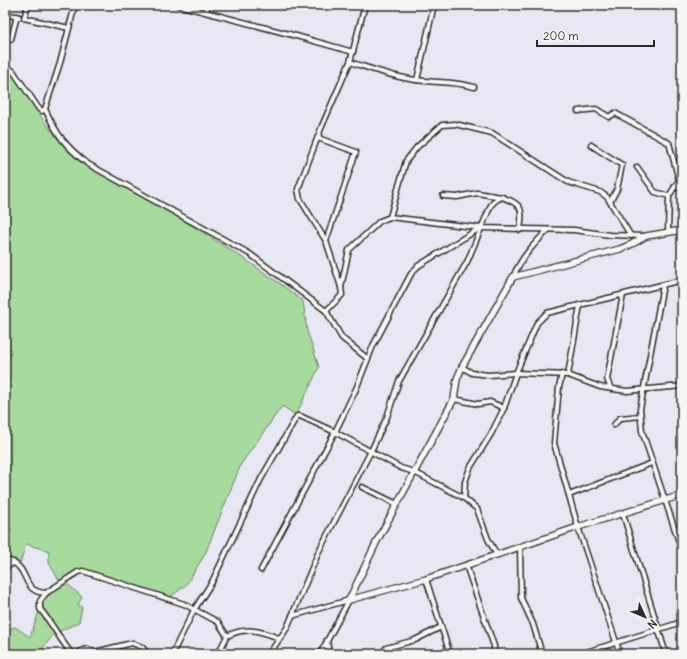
<svg xmlns="http://www.w3.org/2000/svg" width="687" height="659" viewBox="0 0 687 659" font-family="Delius,sans-serif">
<rect width="100%" height="100%" fill="#e8e7f4"/>
<filter id="ink" filterUnits="userSpaceOnUse"><feTurbulence type="fractalNoise" baseFrequency=".025" numOctaves="2"/><feDisplacementMap in="SourceGraphic" scale="8" xChannelSelector="R" yChannelSelector="G"/><feConvolveMatrix kernelMatrix="1 2 1 2 8 2 1 2 1" color-interpolation-filters="sRGB"/></filter>
<g filter="url(#ink)">
<g fill="#a7db9d" stroke="#698364">
<path d="M5 66 13 72C30 99 45 128 69 150 91 172 132 190 159 206 210 236 255 264 303 301L307 331 319 367 296 415 282 406 241 464 205 554 186 585 165 601 78 570 60 582 49 563V551L26 544 20 563 5 558 7 547 5 544 12 530 5 527Z"/>
<path d="M65 582 82 597 78 605 82 607 79 622 54 634 42 649 49 654H5V624L7 629 15 627 30 637 44 597Z"/>
</g>
<g fill="none" stroke-linecap="round" stroke-linejoin="round">
<g stroke="#2b2b2b" stroke-width="7">
<g id="street">
<path d="M28 5 24 18 69 28"/>
<path d="M178 5 289 34 353 52"/>
<path d="M206 12 208 5"/>
<path d="M5 14 19 17"/>
<path d="M11 39 17 16"/>
<path d="M350 62C372 69 393 77 416 80 436 83 455 81 474 87"/>
<path d="M5 66 13 71 39 109 42 111 45 109 60 63 75 5"/>
<path d="M417 80 434 5"/>
<path d="M45 109C57 135 65 146 88 164L250 254 326 311 342 338 368 359"/>
<path d="M578 111 596 109 609 117 615 113 669 143 679 180 669 196 668 231"/>
<path d="M318 138 356 152 326 241"/>
<path d="M591 145 622 165 617 189 610 202"/>
<path d="M637 167 655 192 669 196"/>
<path d="M675 186 682 190"/>
<path d="M443 196 457 197 477 193 502 197"/>
<path d="M390 217 406 161 417 147 442 125 455 124 492 133 568 182 600 192 607 197 631 236"/>
<path d="M513 277C521 258 533 245 548 230"/>
<path d="M663 285 640 409 642 431 682 551"/>
<path d="M341 287 349 250 380 221 390 217 481 228 574 230 610 235 645 236"/>
<path d="M326 311 342 295 341 287 326 241 300 199 298 189 322 126 350 62 365 5"/>
<path d="M462 367 472 373 489 375 516 373 568 375 600 387 627 391 682 386"/>
<path d="M562 374 559 387 554 443 578 527 620 654"/>
<path d="M568 375 580 305"/>
<path d="M611 389 607 379 608 374 623 295"/>
<path d="M454 399 478 404 490 402 504 408"/>
<path d="M614 425 620 418 641 416"/>
<path d="M362 487 397 504"/>
<path d="M569 495 652 463"/>
<path d="M464 498 465 482 470 468 491 434 504 408 516 373 537 323 547 313 682 280"/>
<path d="M623 514 666 654"/>
<path d="M520 547 521 598 533 624 542 654"/>
<path d="M5 560 13 562"/>
<path d="M466 565 494 646V654"/>
<path d="M5 567 14 563C29 571 22 592 46 593L78 572 83 571 184 604 218 622 227 636C246 626 260 631 279 638"/>
<path d="M261 570 335 432 356 389 373 346 411 274 418 266 480 228"/>
<path d="M426 579 450 654"/>
<path d="M46 593 40 601V609C52 623 60 640 72 654"/>
<path d="M292 616 349 600"/>
<path d="M327 640 329 654"/>
<path d="M76 654 83 650 88 649 95 652 132 643 142 647 148 654"/>
<path d="M172 654 194 610 212 582 261 479 297 416H300L335 432 401 468 414 472 464 498 477 509 488 539 497 555"/>
<path d="M218 654 227 636"/>
<path d="M269 654 287 628 319 551 371 451 387 417 399 381 467 262 491 205 496 200 502 197C523 205 523 208 520 230"/>
<path d="M320 654 349 600"/>
<path d="M381 654 386 648 415 640 441 627"/>
<path d="M580 654 682 622"/>
</g>
</g>
<g stroke="#2b2b2b" stroke-width="8">
<g id="secondary">
<path d="M349 600 377 541 454 399 457 379 462 367 513 277 620 249 632 244 646 236 682 230"/>
<path d="M349 600 426 579 578 527 682 495"/>
</g>
</g>
<use href="#street" stroke="#f6f6f2" stroke-width="4"/>
<use href="#secondary" stroke="#f6f6f2" stroke-width="5.5"/>
</g>
</g>
<rect width="687" height="659" fill="none" stroke="#f6f6f2" stroke-width="20"/>
<rect x="10" y="10" width="667" height="639" fill="none" stroke="#2b2b2b" stroke-width="1.5" filter="url(#ink)"/>
<g transform="translate(645 617) rotate(134)" stroke="#f6f6f2" stroke-width="3" paint-order="stroke">
<path d="M0-3L7 15L0 10L-7 15Z" fill="#2b2b2b"/>
<text y="-6" font-size="11" font-weight="bold" text-anchor="middle" fill="#2b2b2b">N</text>
</g>
<path d="M537 40v6h117v-6" fill="none" stroke="#2b2b2b" stroke-width="2"/>
<text x="543" y="40" font-size="12" fill="#2b2b2b" stroke="#f6f6f2" stroke-width="3" paint-order="stroke">200 m</text>
</svg>
